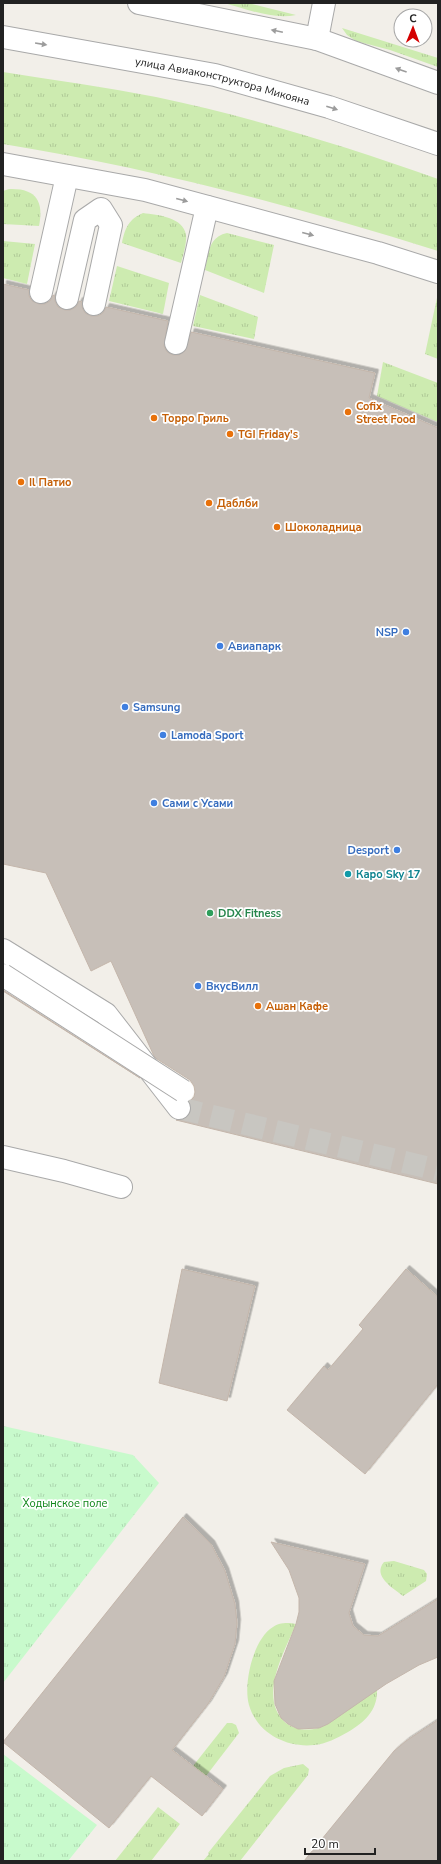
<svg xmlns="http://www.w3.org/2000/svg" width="441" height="1864" viewBox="0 0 441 1864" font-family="'Nunito Sans',sans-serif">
<defs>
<pattern id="grass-tufts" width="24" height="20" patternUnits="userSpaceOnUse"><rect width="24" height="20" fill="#cdebb0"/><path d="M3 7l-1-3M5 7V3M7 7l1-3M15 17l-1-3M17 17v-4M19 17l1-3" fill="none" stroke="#b0c997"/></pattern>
<pattern id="park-tufts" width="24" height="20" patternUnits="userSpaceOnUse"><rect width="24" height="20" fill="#c8facc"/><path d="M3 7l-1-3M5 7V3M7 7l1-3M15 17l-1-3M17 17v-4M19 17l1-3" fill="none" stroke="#acd6af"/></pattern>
<filter id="shadow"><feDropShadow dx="3.5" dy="-3.5" stdDeviation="0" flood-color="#0004"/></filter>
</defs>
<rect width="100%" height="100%" fill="#f2efe9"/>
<g fill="url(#grass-tufts)">
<path d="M224 3H248L296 15C273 20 247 9 224 3Z"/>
<path d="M342 28 438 58V67L390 50 356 41 347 35Z"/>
<path d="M3 72C54 80 105 87 156 97 251 117 346 146 438 179V251C295 206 151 168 3 144Z"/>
<path d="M9 189C36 188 44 201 39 226L3 224V191Z"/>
<path d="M143 213C158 215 183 217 186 235 187 243 183 255 181 263L122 243C125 228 129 219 143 213Z"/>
<path d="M227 233 274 245 264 293 205 270C208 255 208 237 227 233Z"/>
<path d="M3 241 35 244 27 284 3 278Z"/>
<path d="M117 266 169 283 163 314 109 301Z"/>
<path d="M438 293V359L425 354Z"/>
<path d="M200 295 258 317 254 339 193 326Z"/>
<path d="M383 362 438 383V422L377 396Z"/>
<path d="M394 1561 424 1570 427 1574 426 1581 403 1596C393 1588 372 1576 384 1562Z"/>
<path d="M290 1623 296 1624C285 1651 257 1698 286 1723 295 1730 308 1731 318 1728 324 1726 331 1720 336 1716 350 1707 364 1698 377 1689 378 1710 365 1722 348 1732 337 1738 326 1744 314 1745 286 1748 257 1733 249 1705 243 1684 253 1639 273 1627 278 1623 284 1623 290 1623Z"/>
<path d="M227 1723H232L236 1725 239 1733 206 1776 193 1766Z"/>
<path d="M303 1764 309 1769 308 1775 240 1861H203L209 1854 208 1853 270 1776 284 1768Z"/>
<path d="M158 1807 180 1824 151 1861H115Z"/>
</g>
<g fill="url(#park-tufts)">
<path d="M3 1426 133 1455 159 1483 3 1683Z"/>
<path d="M3 1754 97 1825 68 1861H3Z"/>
</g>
<g fill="#c7bfb8" stroke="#c4b6ab" filter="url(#shadow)">
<path d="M3 284 29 290V296L32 301 39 304H45L50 301 53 295 55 296V301L58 307 65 310H70L76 307 79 301 82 302V307L85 313 91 316H98L103 313 106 307 168 321 164 346 167 352 173 355H179L185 351 191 332 375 373 369 398 438 428V1184L176 1120 186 1118 190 1113 191 1107 189 1102 194 1097 195 1092 194 1086 190 1080 157 1059 154 1056 111 961 91 971 46 873 3 864Z"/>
<path d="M3 990 140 1078 3 991Z"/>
<path d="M182 1269 255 1286 227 1401 159 1383Z"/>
<path d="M406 1269 438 1297V1384L365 1474 287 1410 324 1366 328 1370 363 1329 359 1325Z"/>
<path d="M183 1517 211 1544 225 1571 235 1604 237 1623 235 1644 224 1677 208 1704 172 1750 223 1789 202 1816 151 1776 109 1828 3 1742Z"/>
<path d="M271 1542 365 1564 349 1613 353 1626 364 1635 378 1636 438 1599V1657L419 1665 386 1684 328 1724 319 1728 298 1729 288 1724 281 1718 275 1704 274 1681 296 1624 299 1612V1598L289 1570Z"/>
<path d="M438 1720V1861H304L394 1751 406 1741Z"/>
</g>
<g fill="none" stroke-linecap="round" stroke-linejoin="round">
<path stroke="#c8c6c1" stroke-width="22" stroke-dasharray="22 11" stroke-linecap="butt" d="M179 1108 438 1170"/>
<g stroke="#a9a9a9" stroke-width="24">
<g id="minor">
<path d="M139 3 317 39 438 83"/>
<path id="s1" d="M3 37 215 75 329 107 438 144"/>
<path d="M317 39 324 3"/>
<path d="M3 164 145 190 378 253 438 272"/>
<path d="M41 292 67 176"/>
<path d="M67 298 85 220 101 209 111 225 94 304"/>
<path d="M176 343 207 207"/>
<path d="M3 950 106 1014 179 1108"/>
<path d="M3 1157 64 1171 121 1187"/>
</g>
</g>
<use href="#minor" stroke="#fff" stroke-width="22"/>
<g stroke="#a9a9a9" stroke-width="24" stroke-linecap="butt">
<path id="minor-bridge" d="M3 975 183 1091"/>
</g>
<use href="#minor-bridge" stroke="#fff" stroke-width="22"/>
</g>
<defs><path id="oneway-solid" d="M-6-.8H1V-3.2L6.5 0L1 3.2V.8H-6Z"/></defs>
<g fill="#9c9c9c">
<use href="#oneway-solid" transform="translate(277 31) rotate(-168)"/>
<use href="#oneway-solid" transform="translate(41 44) rotate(9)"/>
<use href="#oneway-solid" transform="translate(401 70) rotate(-160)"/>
<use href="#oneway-solid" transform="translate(332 108) rotate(18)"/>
<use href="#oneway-solid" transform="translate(182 200) rotate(15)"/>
<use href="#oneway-solid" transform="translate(308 234) rotate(15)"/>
</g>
<g fill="#e8710a" stroke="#fff" stroke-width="1.5">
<circle cx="348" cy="412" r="4"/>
<circle cx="154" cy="418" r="4"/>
<circle cx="230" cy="434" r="4"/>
<circle cx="21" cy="482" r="4"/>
<circle cx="209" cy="503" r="4"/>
<circle cx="277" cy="527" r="4"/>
<circle cx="258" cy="1006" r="4"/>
</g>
<g fill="#3f7fe0" stroke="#fff" stroke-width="1.5">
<circle cx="406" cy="632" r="4"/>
<circle cx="220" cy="646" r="4"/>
<circle cx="125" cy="707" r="4"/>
<circle cx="163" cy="735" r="4"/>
<circle cx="154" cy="803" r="4"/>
<circle cx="397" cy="850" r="4"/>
<circle cx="198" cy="986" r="4"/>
</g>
<circle fill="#0f9aa8" stroke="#fff" stroke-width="1.5" cx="348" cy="874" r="4"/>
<circle fill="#2e9e5b" stroke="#fff" stroke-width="1.5" cx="210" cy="913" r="4"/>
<g text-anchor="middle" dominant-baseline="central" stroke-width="3.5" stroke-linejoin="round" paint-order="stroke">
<g font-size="11" fill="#222" stroke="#fff">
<text stroke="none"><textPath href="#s1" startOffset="224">улица Авиаконструктора Микояна</textPath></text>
</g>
<g font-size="11" font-weight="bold" fill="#c56008" stroke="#fff" text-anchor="start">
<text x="356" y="406">Cofix<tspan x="356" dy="13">Street Food</tspan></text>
<text x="162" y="418">Торро Гриль</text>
<text x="238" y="434">TGI Friday's</text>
<text x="29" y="482">Il Патио</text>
<text x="217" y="503">Даблби</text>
<text x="285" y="527">Шоколадница</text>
<text x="266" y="1006">Ашан Кафе</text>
</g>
<g font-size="11" font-weight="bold" fill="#366cbe" stroke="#fff" text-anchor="start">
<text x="398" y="632" text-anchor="end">NSP</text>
<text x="228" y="646">Авиапарк</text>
<text x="133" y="707">Samsung</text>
<text x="171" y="735">Lamoda Sport</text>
<text x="162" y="803">Сами с Усами</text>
<text x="389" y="850" text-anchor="end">Desport</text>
<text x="206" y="986">ВкусВилл</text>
</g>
<g font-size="11" font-weight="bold" fill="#0d838f" stroke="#fff" text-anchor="start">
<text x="356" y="874">Каро Sky 17</text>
</g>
<g font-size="11" font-weight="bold" fill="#27864d" stroke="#fff" text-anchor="start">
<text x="218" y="913">DDX Fitness</text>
</g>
<g font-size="11" fill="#0c8416" stroke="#fff">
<text x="65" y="1503">Ходынское поле</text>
</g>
</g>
<rect width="441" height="1864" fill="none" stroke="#222222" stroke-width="8"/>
<g transform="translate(413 28) rotate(1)"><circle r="19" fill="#ffffff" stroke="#a7a7a7"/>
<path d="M0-3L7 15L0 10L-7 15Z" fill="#d40000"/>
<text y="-6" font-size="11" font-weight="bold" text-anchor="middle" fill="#222222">С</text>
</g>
<path d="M305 1848v6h70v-6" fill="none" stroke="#222222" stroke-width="2"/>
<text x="311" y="1848" font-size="12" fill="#222222" stroke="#ffffff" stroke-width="3" paint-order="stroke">20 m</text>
</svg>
